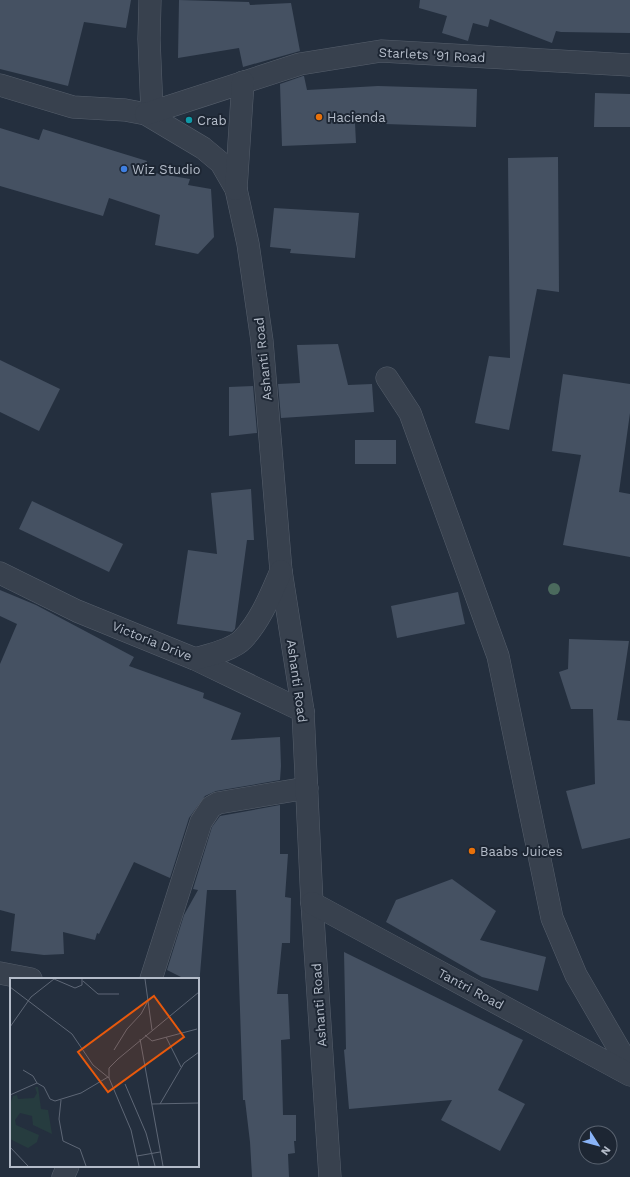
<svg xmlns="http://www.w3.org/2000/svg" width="630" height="1177" viewBox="0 0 630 1177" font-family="'Work Sans',sans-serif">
<rect width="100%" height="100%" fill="#242f3e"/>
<g fill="#455162">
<path d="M0 0H131L126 28 84 22 68 86 0 69Z"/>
<path d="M179 0 249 2 250 5 291 3 300 51 243 67 239 48 178 58Z"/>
<path d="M420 0H630V33L561 32 556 31 552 43 490 19 488 27 473 23 468 41 442 33 447 16 419 8Z"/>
<path d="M303 76H304L307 90 378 86 477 89 476 127 355 123 356 143 282 146 280 84Z"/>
<path d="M595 93 630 94V127H594Z"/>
<path d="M0 128 39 140 43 129 147 161 143 171 190 179 188 185 211 189 214 237 198 254 155 245 160 215 109 198 103 216 0 186Z"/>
<path d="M558 157 559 292 537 289 509 430 475 423 489 356 510 358 508 158Z"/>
<path d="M274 208 359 213 355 258 290 253 291 249 270 247Z"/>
<path d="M338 344 348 385 372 384 374 412 281 418 278 384 300 383 297 345Z"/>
<path d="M0 360 60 389 39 431 0 412Z"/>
<path d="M563 374 630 384V413L619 492 630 494V557L563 545 581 455 552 451Z"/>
<path d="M253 386 257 433 229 436V387Z"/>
<rect x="355" y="440" width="41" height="24"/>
<path d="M251 489 254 540H247L235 629 232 632 177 624 188 550 217 554 211 493Z"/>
<path d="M32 501 123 544 109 572 19 529Z"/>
<path d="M0 590 36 605 134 657 129 666 204 693 203 698 241 713 231 740 280 737 281 766 280 780 216 791 205 796 189 818 170 878 134 862 99 934 97 933 95 940 63 932 64 954 44 955 11 951 15 914 0 910V664L17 624 0 616Z"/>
<path d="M458 592 465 624 397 638 391 606Z"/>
<path d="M569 639 629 641 617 720 630 721V838L582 849 566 791 595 784 593 709H571L559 672 568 669Z"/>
<path d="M280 805V854H288L285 897 291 898 290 943H282L277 994H288L290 1039 281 1040 283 1115H296V1141H294L295 1153 288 1154 289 1177H252L250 1142 245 1100H243L236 890H207L199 986 198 979H185L167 970 184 915 198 890 193 889 212 827 220 816Z"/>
<path d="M452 879 496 911 480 940 546 957 538 991 482 977 386 922 396 900Z"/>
<path d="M344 952 523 1040 498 1090 525 1104 500 1151 441 1120 452 1100 349 1109 344 1050 346 1049Z"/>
</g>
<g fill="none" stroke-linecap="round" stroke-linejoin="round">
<g stroke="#565f6c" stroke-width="23">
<g id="minor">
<path d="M150 0 149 39 152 111"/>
<path d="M387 378 410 413 498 656 552 918 576 975 630 1068"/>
<path d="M0 973 31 979"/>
<path d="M151 979 201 822 211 807 218 803 307 788"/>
<path d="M63 1177 68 1166"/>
</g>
</g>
<g stroke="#565f6c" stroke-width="23">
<g id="tertiary">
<path d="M0 85 73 107 125 110 146 114 203 148 221 163 236 189 248 244 262 341 281 571 303 711 312 903 330 1177"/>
<path d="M146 114 300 64 381 51 630 65"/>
<path d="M236 189 243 82"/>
<path d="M0 573 77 611 195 659 303 711"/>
<path d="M195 659C209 655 233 650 243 639 261 620 271 594 281 571"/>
<path d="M312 903 630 1075"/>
</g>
</g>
<use href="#minor" stroke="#38414e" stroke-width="22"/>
<use href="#tertiary" stroke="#38414e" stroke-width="22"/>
</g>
<circle fill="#4b6a5d" cx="554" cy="589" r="6"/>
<g fill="#e8710a" stroke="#1d2633" stroke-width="1.5">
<circle cx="319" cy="117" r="4"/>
<circle cx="472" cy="851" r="4"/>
</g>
<circle fill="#0f9aa8" stroke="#1d2633" stroke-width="1.5" cx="189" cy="120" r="4"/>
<circle fill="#3f7fe0" stroke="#1d2633" stroke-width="1.5" cx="124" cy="169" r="4"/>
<g text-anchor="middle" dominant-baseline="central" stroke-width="4" stroke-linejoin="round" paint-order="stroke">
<g font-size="13" fill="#b4bcc9" stroke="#1d2633">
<text transform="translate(432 55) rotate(3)">Starlets '91 Road</text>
<text transform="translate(263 359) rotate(-96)">Ashanti Road</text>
<text transform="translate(152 641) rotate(22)">Victoria Drive</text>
<text transform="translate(297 681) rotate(82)">Ashanti Road</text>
<text transform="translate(471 989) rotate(28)">Tantri Road</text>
<text transform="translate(319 1005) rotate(-94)">Ashanti Road</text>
</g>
<g font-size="13" fill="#b4bcc9" stroke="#1d2633" text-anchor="start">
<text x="327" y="117">Hacienda</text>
<text x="197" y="120">Crab</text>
<text x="132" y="169">Wiz Studio</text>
<text x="480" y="851">Baabs Juices</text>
</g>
</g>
<g transform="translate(10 978)">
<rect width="189" height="189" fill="#242f3e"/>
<path d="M25 109H28L31 131 38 132 42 156 23 147 22 138 10 135 5 142 6 147 29 157 27 164 18 170 0 161V126L3 118 7 117 8 121 24 120 27 115Z" fill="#263c3f"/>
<path fill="none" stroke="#5e6776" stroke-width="1" d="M44 1 65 10 72 7V1M135 1 142 52M73 3 88 16H109M0 9 62 56 83 87 99 100 121 152 129 188M0 49 21 19 44 1M135 57 142 63 187 51M156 59 171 89M130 61 153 188M104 72 117 51 131 36 138 23M13 92 23 98 27 105M99 100V90L108 81 189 14M27 105 34 109 40 121 45 123 71 115 98 99M115 106 136 155 145 188M0 117 27 105M51 122 49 141 53 163 70 171 76 188M142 126 189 125M150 126 174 85 189 74M0 169 18 188M127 178 150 174"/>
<path fill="#e8590c" fill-opacity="0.15" stroke="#e8590c" stroke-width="2" d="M144 18 174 59 98 114 68 74Z"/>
<rect width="189" height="189" fill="none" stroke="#b4bcc9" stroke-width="2"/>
</g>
<g transform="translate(598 1145) rotate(126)"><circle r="19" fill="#1d2633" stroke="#59626f"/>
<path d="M0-3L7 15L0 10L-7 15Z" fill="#8ab4f8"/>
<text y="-6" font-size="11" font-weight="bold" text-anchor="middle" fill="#b4bcc9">N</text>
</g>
</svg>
